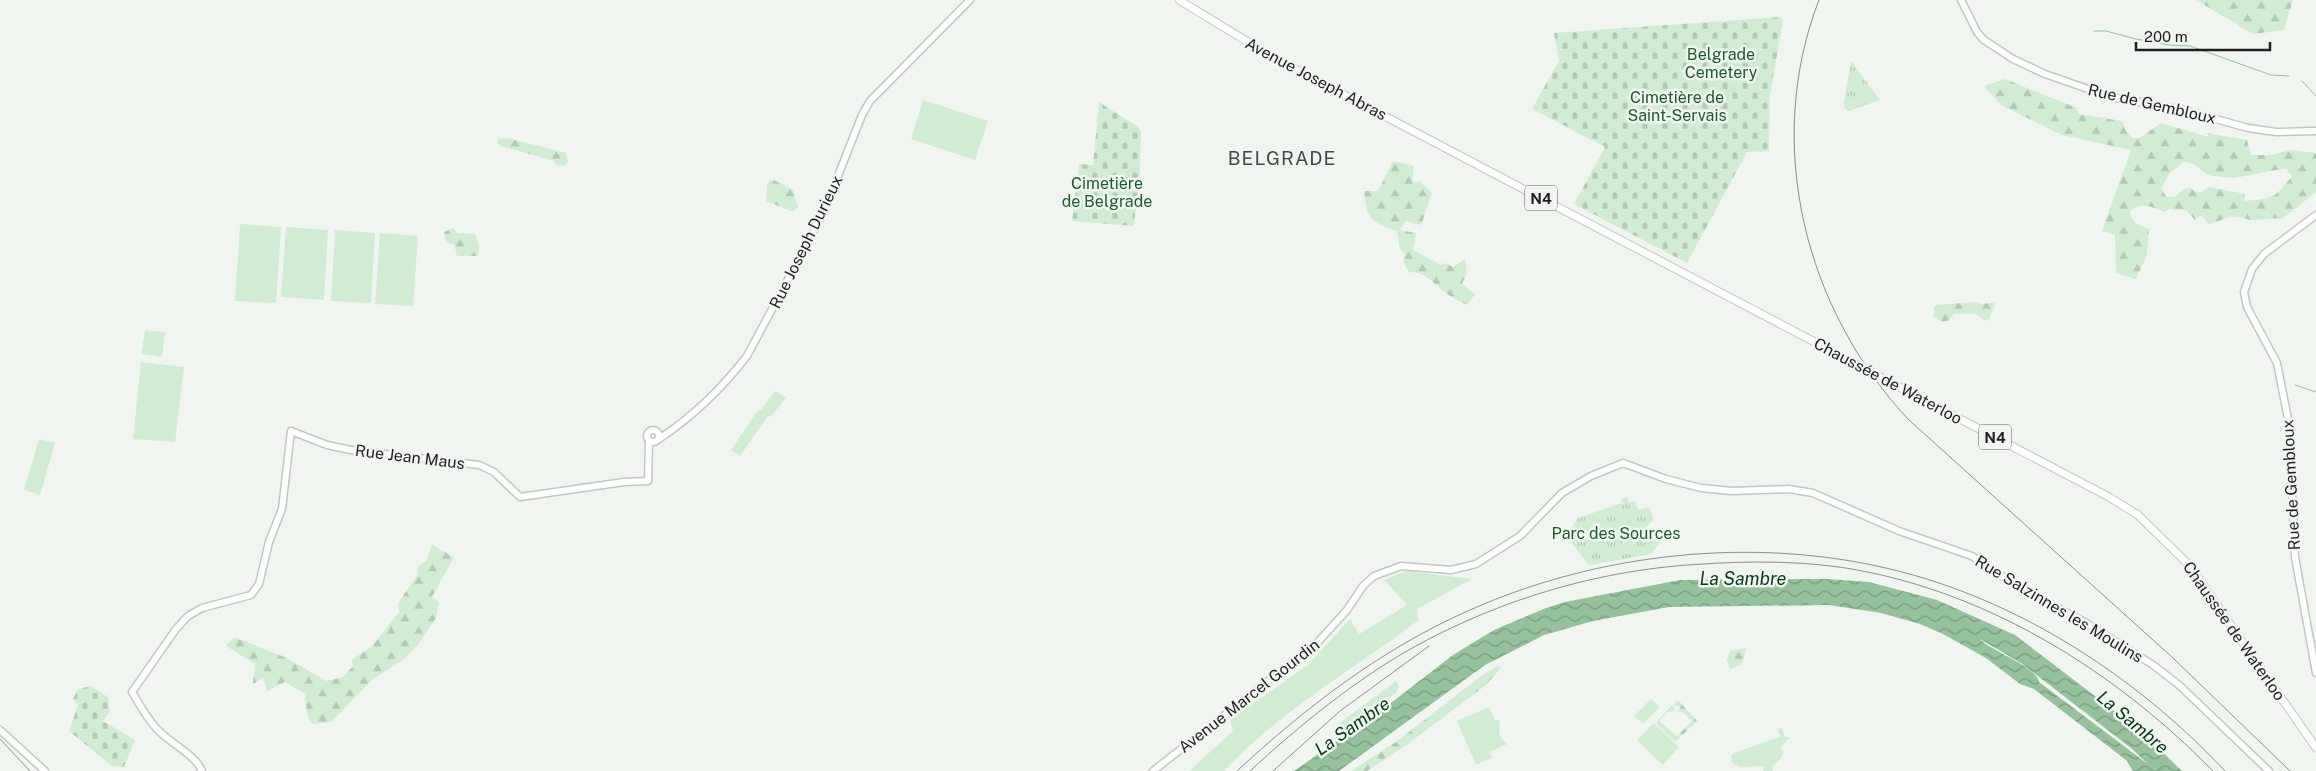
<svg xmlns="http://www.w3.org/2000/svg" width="2316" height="771" viewBox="0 0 2316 771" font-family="'Public Sans',sans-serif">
<defs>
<pattern id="forest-firs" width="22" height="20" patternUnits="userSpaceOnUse" patternTransform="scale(1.25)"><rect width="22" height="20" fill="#d0ecd3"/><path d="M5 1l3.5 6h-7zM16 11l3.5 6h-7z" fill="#b2cab5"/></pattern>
<pattern id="cemetery-stones" width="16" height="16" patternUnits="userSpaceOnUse" patternTransform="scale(1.25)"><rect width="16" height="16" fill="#d0ecd3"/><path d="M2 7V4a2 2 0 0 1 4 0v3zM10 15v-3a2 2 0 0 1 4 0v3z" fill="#b2cab5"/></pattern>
<pattern id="park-tufts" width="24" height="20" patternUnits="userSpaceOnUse" patternTransform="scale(1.25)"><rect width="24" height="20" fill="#d0ecd3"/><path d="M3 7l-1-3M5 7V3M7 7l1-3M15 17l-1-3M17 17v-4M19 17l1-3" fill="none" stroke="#b2cab5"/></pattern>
<pattern id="water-waves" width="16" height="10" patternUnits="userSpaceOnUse" patternTransform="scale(1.25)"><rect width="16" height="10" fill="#95c19b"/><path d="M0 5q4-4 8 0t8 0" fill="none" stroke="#799c7e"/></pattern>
</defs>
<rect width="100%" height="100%" fill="#f0f5f0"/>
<g fill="#d0ecd3">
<path d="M923 100 988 121 975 160 911 139Z"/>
<path d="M240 224 281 227 276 303 235 301Z"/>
<path d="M286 227 328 230 324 300 281 297Z"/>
<path d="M335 230 375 233 371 303 331 301Z"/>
<path d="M380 233 418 236 413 306 375 304Z"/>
<path d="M145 330 165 332 162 357 141 354Z"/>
<path d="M141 362 184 367 175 442 133 439Z"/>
<path d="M775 391 786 397 771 417 768 416 740 456 731 450 758 410H761Z"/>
<path d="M39 439 55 443 40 495 24 490Z"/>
<path d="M1406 571 1472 579 1417 609 1419 620C1354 669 1280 711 1224 771H1189L1233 731 1230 720 1309 664 1350 619 1359 634 1407 605 1384 580Z"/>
<path d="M1396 681 1399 686 1396 693 1340 732 1335 731 1334 727Z"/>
<path d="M1651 699 1660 707 1643 724 1634 716Z"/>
<path d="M1489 707 1495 720 1500 721C1498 731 1498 737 1507 744L1490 752 1492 758 1476 765 1457 721Z"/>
<path d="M1654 723 1679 747 1663 765 1637 740Z"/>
<path d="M1782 728 1785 737H1790L1780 748 1784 752 1780 760 1772 766 1773 771H1763L1764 766 1740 767 1732 763 1731 756 1734 753 1779 737 1780 736 1777 729Z"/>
</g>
<g fill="url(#forest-firs)" fill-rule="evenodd">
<path d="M2196 0H2293L2284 30 2253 34Z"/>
<path d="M2005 79 2077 108 2078 114 2122 121 2126 131 2132 138H2140L2161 123 2209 137 2207 133 2247 140 2251 155H2272L2291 150 2316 153V192L2282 219C2272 217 2264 220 2254 220 2246 220 2238 216 2230 217 2222 219 2217 223 2208 224L2204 217 2200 216 2195 220 2186 210 2169 209 2165 212C2154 208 2140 201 2130 211 2131 223 2139 225 2149 229L2147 255 2136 279 2116 273 2115 235 2102 231 2131 150 2062 135 2001 105 1984 86ZM2183 162C2196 162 2197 168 2206 174 2210 176 2217 176 2221 177 2244 180 2264 170 2286 169L2292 176C2274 199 2273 199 2244 201L2245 195C2238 191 2220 190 2210 187L2199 193 2190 188 2182 190 2175 197H2167L2161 189 2169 174Z"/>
<path d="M507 138 566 153 568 162 565 166 557 165 554 161 501 146 497 143 498 139Z"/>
<path d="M1393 161 1414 166 1412 182 1420 181 1432 193 1421 225 1406 221 1400 230 1416 233 1413 250 1441 265 1446 263 1453 267 1465 259 1467 273 1462 284 1475 294 1467 305C1460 301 1452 298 1446 293 1434 284 1426 272 1409 272L1403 262 1405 254 1400 249 1397 231C1370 221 1367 220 1364 191H1378Z"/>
<path d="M770 180H774L793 190 798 207 793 212 766 201 767 185Z"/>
<path d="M453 228 457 233 475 234 479 245 478 256H457L454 244 447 243 444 232Z"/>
<path d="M1975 302 1981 304 1996 302 1989 319 1986 321 1976 314H1954L1948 321 1943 322 1933 317 1935 305Z"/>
<path d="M432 545 454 557 432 597 439 602 436 618 417 646 404 659 372 680 331 722 312 724 307 714 305 694 285 682 267 691 263 678 253 684 255 664 226 646 234 637 287 658 326 681 343 677 353 666 352 660 373 645 399 612 398 603 417 576 418 567 426 561Z"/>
<path d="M1747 648 1741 665 1730 669 1727 660 1730 651Z"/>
<path d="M1498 666 1501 668 1486 685 1409 743 1367 771H1351L1396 742 1481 676Z"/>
<path d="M1678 700 1697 721 1675 742 1657 724V721L1672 705 1675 709 1672 712 1669 711 1659 721 1677 736 1692 721 1681 711 1678 714 1680 707 1673 705Z"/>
</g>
<g fill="url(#cemetery-stones)">
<path d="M1780 17 1783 20 1770 95 1769 151 1747 152 1687 263 1574 204 1605 147 1532 109 1559 61 1554 33Z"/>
<path d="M1099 102 1138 127 1141 132 1139 203H1136L1134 226 1072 221 1079 164 1093 165Z"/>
<path d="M91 686 108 697 110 711 103 721 135 740 124 767 112 766 69 731 78 705 73 699 78 689Z"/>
</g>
<g fill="url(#park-tufts)">
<path d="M1851 61 1880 100 1849 111 1845 109 1844 103Z"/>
<path d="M1627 497 1629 502 1635 501 1638 510 1649 507 1654 520 1645 528 1663 539 1652 553 1647 555 1589 565 1566 536 1578 518 1622 503 1621 499Z"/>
</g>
<path fill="url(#water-waves)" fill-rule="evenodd" d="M1827 579 1869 582 1937 600 2015 635 2142 732 2182 771H2133L2126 760 2034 689 2020 684 1986 658 1943 634 1920 624 1881 613 1829 605 1669 607 1593 621 1544 635 1485 665 1339 771H1294L1387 706 1453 655 1494 630 1546 608 1565 602 1680 580ZM1980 639 2021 663 2131 748 2149 765 2039 682C2036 666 1989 650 1980 639Z"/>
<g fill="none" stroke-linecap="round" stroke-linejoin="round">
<g stroke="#95c19b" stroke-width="1">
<path d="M2094 31H2106L2136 39 2169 45 2190 46 2271 75 2289 76"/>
<path d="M2302 81 2316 96"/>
<path d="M2295 385 2316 392"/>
<path d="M1621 543 1625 535 1636 530"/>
</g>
<g stroke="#c3c7c3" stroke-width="9">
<g id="secondary">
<path d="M1961 0 1977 32 1984 40 2013 59 2045 74 2111 97 2184 110 2248 128 2276 132 2316 131"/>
<path d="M2316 215 2264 254 2252 269 2244 292 2247 307 2277 363 2289 424 2295 557 2316 673"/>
<circle cx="653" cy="436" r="6"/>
<path d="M659 439C692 417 723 387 747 356L823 214 862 115 870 101 970 0"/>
<path d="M0 730 45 771"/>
<path d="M202 771C195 754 169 743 156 728 146 717 140 705 132 692L176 629 188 616 202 608 251 595 259 584 269 542 282 509 291 431 327 445 351 450 479 465 494 472 520 497 624 482 648 481 649 441"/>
<path d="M1153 771 1318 642 1347 610 1363 586 1374 576 1401 566 1451 570 1476 564 1520 536 1562 493 1591 476 1623 463 1666 479 1701 488 1732 491 1789 489 1813 493 1899 531 1972 556 2017 586 2088 624 2153 665 2179 685 2269 771"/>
</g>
</g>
<g stroke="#c3c7c3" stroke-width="9">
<g id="primary">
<path d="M1179 0 1276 59 1847 359"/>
<path d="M1882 378 2109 497 2138 515 2190 566 2316 748"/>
</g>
</g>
<use href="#secondary" stroke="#fff" stroke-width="6"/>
<use href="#primary" stroke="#fff" stroke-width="7"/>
<g stroke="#8d918d" stroke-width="1">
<path d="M1819 0C1763 144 1805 310 1909 420L2173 658 2290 771"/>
<path d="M0 739 30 771"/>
<path d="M1237 771C1306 707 1383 648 1470 610 1598 553 1753 536 1890 569 2017 599 2136 676 2225 771"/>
<path d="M1250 771C1300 725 1355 680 1414 647 1503 598 1603 569 1703 564 1748 561 1794 561 1839 567 1982 588 2113 669 2213 771"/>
<path d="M1273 771 1340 711 1429 646"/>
</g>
<g stroke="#c3c7c3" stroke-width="9" stroke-linecap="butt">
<path id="primary-bridge" d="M1847 359 1882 378"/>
</g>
<use href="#primary-bridge" stroke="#fff" stroke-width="7"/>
</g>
<g text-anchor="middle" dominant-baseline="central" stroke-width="5" stroke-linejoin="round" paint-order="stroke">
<g fill="#f0f5f0" stroke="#5e615e" stroke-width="1">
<rect x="1525" y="185.5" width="32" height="25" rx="4"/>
<rect x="1979" y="424.5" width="32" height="25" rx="4"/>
</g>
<g font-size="15" font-weight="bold" fill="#1f211f">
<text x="1541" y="198">N4</text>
<text x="1995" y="437">N4</text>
</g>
<g font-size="16" fill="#1b5c2d" stroke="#f0f5f0">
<text x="1721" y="54">Belgrade<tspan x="1721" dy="18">Cemetery</tspan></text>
<text x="1677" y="97">Cimetière de<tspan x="1677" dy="18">Saint-Servais</tspan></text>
<text x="1107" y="183">Cimetière<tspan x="1107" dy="18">de Belgrade</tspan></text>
<text x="1616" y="533">Parc des Sources</text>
</g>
<g font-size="16" fill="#1f211f" stroke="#f0f5f0">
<text transform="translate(1316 79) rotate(28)">Avenue Joseph Abras</text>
<text transform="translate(2152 104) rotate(13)">Rue de Gembloux</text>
<text transform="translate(806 242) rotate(-64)">Rue Joseph Durieux</text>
<text transform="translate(1888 381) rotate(28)">Chaussée de Waterloo</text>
<text transform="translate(410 457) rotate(7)">Rue Jean Maus</text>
<text transform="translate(2291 485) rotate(-93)">Rue de Gembloux</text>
<text transform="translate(2059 609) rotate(31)">Rue Salzinnes les Moulins</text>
<text transform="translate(2234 631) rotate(55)">Chaussée de Waterloo</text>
<text transform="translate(1249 696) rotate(-38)">Avenue Marcel Gourdin</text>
</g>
<g font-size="18" font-style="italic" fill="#053915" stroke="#f0f5f0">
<text x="1743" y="578">La Sambre</text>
<text transform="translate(2133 722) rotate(40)">La Sambre</text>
<text transform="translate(1352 726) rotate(-35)">La Sambre</text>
</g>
<g font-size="19" letter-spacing="1" fill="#434743" stroke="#f0f5f0">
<text x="1282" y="158">BELGRADE</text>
</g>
</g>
<path d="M2136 42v8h134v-8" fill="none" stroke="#1f211f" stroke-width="2.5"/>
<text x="2144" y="42" font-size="15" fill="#1f211f" stroke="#f0f5f0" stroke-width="4" paint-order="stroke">200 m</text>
</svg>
